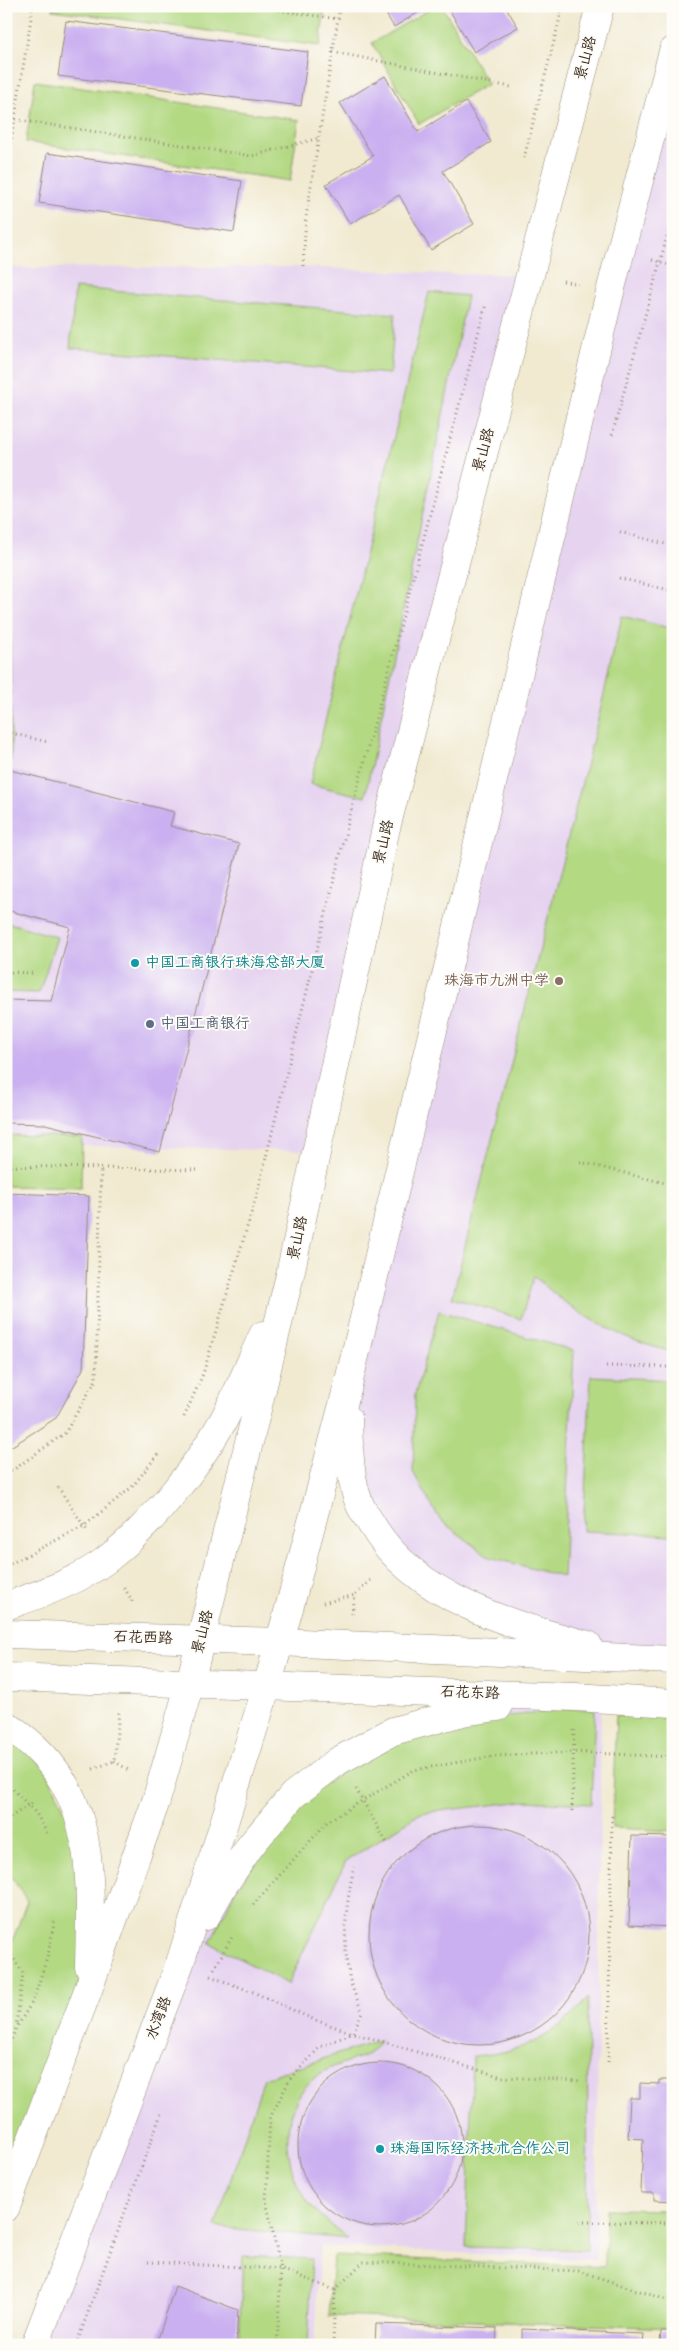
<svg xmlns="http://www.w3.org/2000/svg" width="679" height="2351" viewBox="0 0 679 2351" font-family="Mynerve,'LXGW WenKai TC',sans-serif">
<rect width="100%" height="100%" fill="#fdfcf7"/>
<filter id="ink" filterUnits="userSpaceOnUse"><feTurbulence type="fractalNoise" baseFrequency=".02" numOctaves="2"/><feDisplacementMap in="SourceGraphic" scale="10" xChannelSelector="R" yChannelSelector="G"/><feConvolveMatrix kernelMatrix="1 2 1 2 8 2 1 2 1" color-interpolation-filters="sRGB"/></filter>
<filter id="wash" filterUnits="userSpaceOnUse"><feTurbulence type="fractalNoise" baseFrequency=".0096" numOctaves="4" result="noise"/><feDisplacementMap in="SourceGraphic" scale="20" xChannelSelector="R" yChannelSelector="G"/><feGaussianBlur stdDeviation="1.12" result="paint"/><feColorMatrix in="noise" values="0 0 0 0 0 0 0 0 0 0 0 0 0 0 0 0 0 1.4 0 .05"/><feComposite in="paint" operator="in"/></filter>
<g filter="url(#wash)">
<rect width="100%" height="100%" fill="#f1ead1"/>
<g fill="#e6d3f0">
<path d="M673 52V1660L527 1629 380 1538 349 1455 348 1389Z"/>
<path d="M303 267 450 274H530L316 1151 6 1144V268Z"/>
<path d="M601 1699 596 2260 320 2246 314 2345H35L180 1963 224 1886 463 1713Z"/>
</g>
<g fill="#b3d983" stroke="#778250">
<path d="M53 6H325L320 46 53 10Z"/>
<path d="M435 6H442L488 84 419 124 372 43Z"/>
<path d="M35 81 299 120 290 181 26 142Z"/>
<path d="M75 288 395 314 390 374 70 348Z"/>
<path d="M429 292 467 296 365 797 310 784Z"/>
<path d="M622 616 673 629V1352C637 1344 600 1327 570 1306 557 1297 546 1286 534 1276L521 1319 452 1298 600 711Z"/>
<path d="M10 629 11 760 6 759V630Z"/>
<path d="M6 922 57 937 39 993 6 992Z"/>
<path d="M6 1135 82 1137 81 1188 6 1186Z"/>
<path d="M439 1311 574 1351 563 1577 490 1557 440 1520 413 1472 415 1394Z"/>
<path d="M591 1376 673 1380V1535L583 1531Z"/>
<path d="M574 1708 595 1710 591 1804 525 1801 421 1813 346 1861 288 1984 210 1943 235 1891 297 1803 345 1770 400 1740 462 1722Z"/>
<path d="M616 1715 673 1718V1831L612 1828Z"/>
<path d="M6 1734 45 1767 80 1844 84 1987 6 2191V1959L27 1901 6 1868Z"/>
<path d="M588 1998 587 2250 466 2247 473 2056C525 2052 554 2037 588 1998Z"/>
<path d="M381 2040C378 2044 374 2049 371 2052 354 2062 329 2064 312 2080 281 2108 283 2155 300 2190 310 2209 332 2225 348 2239L215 2227 264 2078Z"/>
<path d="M606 2209 673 2210V2328L329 2316 333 2256 605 2267Z"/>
<path d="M243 2256 312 2259 308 2345H239Z"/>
</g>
<g id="blocks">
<g fill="#cab0f0">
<path d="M381 6H429L394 27Z"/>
<path d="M447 6H505L518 27 474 52Z"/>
<path d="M66 21 308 52 301 106 58 76Z"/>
<path d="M385 76 418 132 466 102 491 142 443 171 474 224 431 250 399 195 350 224 326 184 373 156 340 103Z"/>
<path d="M47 153 242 181 234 232 39 203Z"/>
<path d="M6 769 174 812 170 826 239 844 160 1152 45 1124 6 1123V1000L51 1001 70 927 6 910Z"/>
<path d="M6 1193 89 1196 83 1369 56 1418 6 1450Z"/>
<circle cx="479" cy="1935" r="110"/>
<path d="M632 1836 673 1837V1927L629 1925Z"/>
<circle cx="380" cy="2145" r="82"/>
<path d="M659 2080H673V2201L654 2200V2193H641L643 2139 628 2138 630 2098H640V2083L659 2084Z"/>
<path d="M175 2286 238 2310 236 2345H156Z"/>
<path d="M376 2324 497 2328 496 2345H375Z"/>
<path d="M522 2329 644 2334 643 2345H522Z"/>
<path d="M661 2331H673V2345H660Z"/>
</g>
</g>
</g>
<g filter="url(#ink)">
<use href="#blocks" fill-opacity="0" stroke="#968a78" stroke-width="1"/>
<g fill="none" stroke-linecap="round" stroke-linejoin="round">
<g stroke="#968a78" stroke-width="29">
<g id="major">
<path d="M348 1419C349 1447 349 1479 360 1505 363 1512 368 1518 372 1525 415 1598 511 1625 588 1645"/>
<path d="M6 1606C40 1594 77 1582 106 1560 150 1527 196 1468 223 1421 238 1393 250 1363 263 1335"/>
<path d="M6 1634 279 1642 673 1660"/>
<path d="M6 1677 575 1697 673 1703"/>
<path d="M6 1725C98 1783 91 1871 89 1967"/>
<path d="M206 1916 223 1886 251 1845 293 1795 338 1761 393 1731 463 1712 498 1707"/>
<path d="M6 2207 88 1990 156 1801 190 1683 289 1279 386 828 600 6"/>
<path d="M35 2345 180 1963 267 1686 290 1605 347 1389 610 292 673 51"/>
</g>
</g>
<g stroke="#968a78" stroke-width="3" stroke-dasharray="1 4" stroke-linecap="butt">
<path d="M249 6 338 19"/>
<path d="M333 52 511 87"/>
<path d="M6 118 252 156 319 138"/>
<path d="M524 158 563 6"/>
<path d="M6 173 33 6"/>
<path d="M652 260 673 266"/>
<path d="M303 266 306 217 340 6"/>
<path d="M563 281 578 284"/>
<path d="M612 435 673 215"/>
<path d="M620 532 673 546"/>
<path d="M619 578 673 591"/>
<path d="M6 732 48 742"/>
<path d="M6 972 33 973"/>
<path d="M580 1162 673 1185"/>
<path d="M6 1166 197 1170"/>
<path d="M606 1366 673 1367"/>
<path d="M184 1417 203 1374 257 1194 349 819 486 304"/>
<path d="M6 1471 13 1470 65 1433 96 1380 101 1168"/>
<path d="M58 1487 88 1532"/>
<path d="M6 1566 84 1526 132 1487 159 1453"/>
<path d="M124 1588 132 1600 131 1604"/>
<path d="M323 1603 355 1595"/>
<path d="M352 1614 355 1595 373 1578"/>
<path d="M114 1761 130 1771"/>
<path d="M93 1769 114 1761 119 1712"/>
<path d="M6 1782 36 1813 47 1833"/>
<path d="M356 1789 388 1845"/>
<path d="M572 1811 574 1729"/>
<path d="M6 1820 35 1801"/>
<path d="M253 1905 328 1821 414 1770 494 1756 573 1752 673 1757"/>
<path d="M6 1947 23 1973 16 2026"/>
<path d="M214 1969 232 1937"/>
<path d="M210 1976 253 1992 315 2020 353 2033 502 2077 582 2081"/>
<path d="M667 2019 669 1962H673"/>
<path d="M6 2053 16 2028 33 2001 48 1955 55 1918"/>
<path d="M608 2062 612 1812"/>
<path d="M579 2222 673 2223"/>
<path d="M148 2262 281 2269 277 2345"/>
<path d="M335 2290 281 2269 266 2201 270 2118 290 2079 320 2047 353 2033 362 2012C358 2000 351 1988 349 1975 342 1938 346 1904 354 1867"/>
<path d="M76 2345 162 2111"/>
<path d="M333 2345 335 2290 363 2262 579 2271 673 2302"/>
</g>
<use href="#major" stroke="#fff" stroke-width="28"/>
</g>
</g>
<g fill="#0f9aa8" stroke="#fdfcf7" stroke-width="2">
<circle cx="135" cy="963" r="5"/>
<circle cx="380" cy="2149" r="5"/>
</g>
<circle fill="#8d6e63" stroke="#fdfcf7" stroke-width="2" cx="559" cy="981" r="5"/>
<circle fill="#5c6f8a" stroke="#fdfcf7" stroke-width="2" cx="150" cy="1024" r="5"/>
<g text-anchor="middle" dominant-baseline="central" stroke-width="4" stroke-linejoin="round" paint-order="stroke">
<g font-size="15" fill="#3b2a1e" stroke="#fdfcf7">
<text transform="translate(586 58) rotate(-75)">景山路</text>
<text transform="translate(484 450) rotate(-75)">景山路</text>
<text transform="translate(384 842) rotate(-77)">景山路</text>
<text transform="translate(298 1238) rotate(-78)">景山路</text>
<text transform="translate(203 1632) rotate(-76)">景山路</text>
<text transform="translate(143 1638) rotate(2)">石花西路</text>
<text transform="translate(470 1693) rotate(2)">石花东路</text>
<text transform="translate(159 2018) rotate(-69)">水湾路</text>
</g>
<g font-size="15" fill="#0d838f" stroke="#fdfcf7" text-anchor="start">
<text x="145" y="963">中国工商银行珠海总部大厦</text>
<text x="390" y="2149">珠海国际经济技术合作公司</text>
</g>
<g font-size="15" fill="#785e54" stroke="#fdfcf7" text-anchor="end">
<text x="549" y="981">珠海市九洲中学</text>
</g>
<g font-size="15" fill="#4e5e75" stroke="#fdfcf7" text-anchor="start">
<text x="160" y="1024">中国工商银行</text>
</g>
</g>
<rect width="679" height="2351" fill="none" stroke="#fdfcf7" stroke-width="25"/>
</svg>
